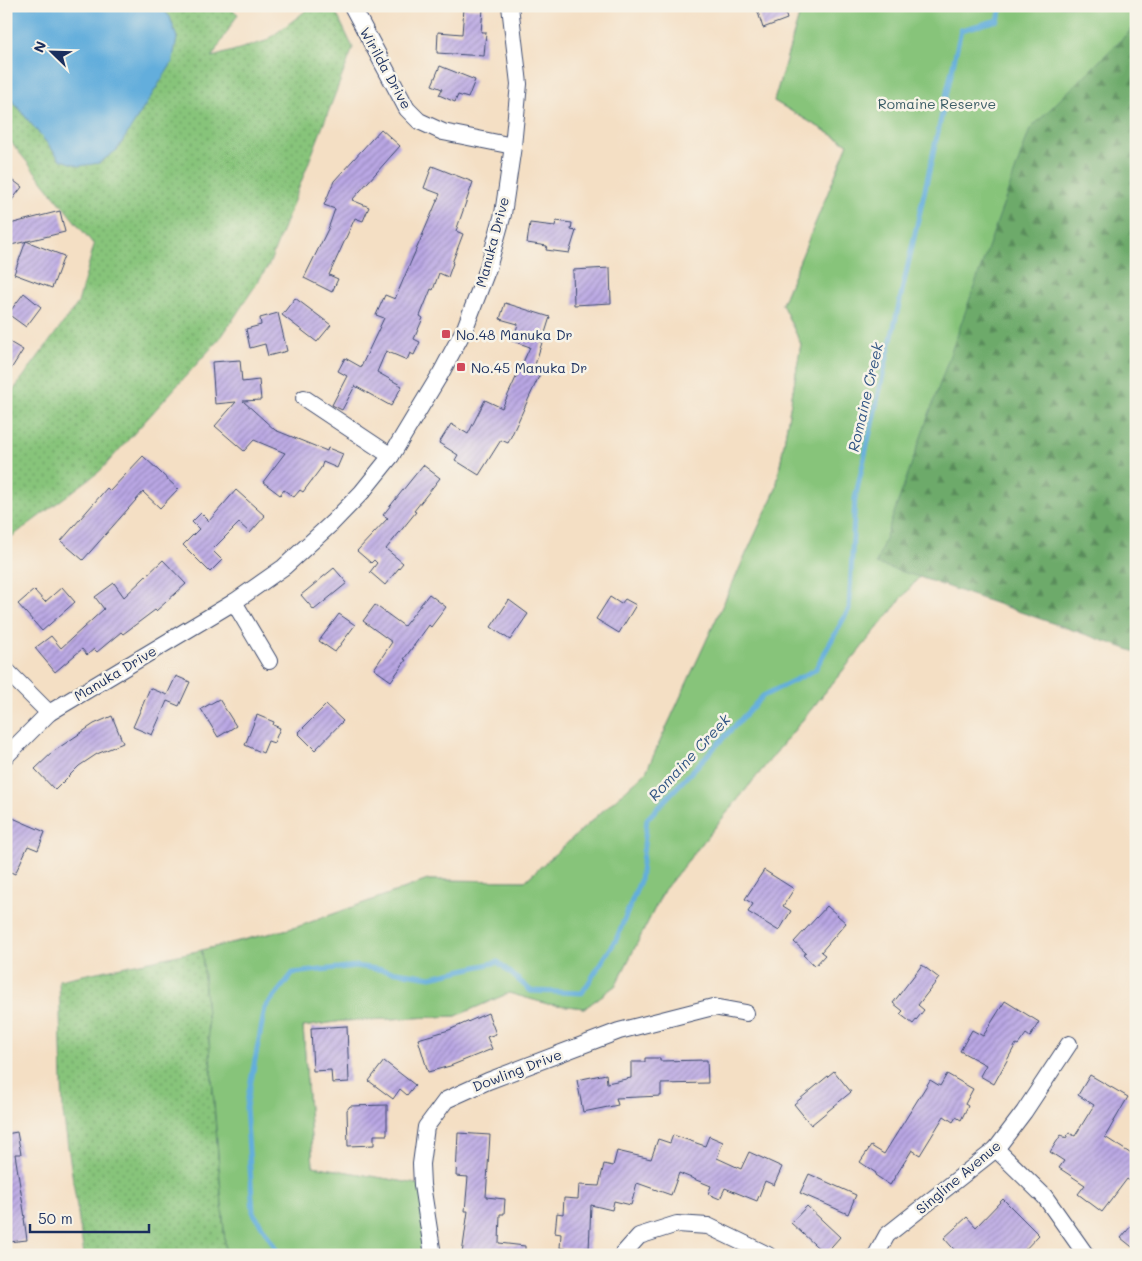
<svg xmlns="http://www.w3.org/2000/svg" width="1142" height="1261" viewBox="0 0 1142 1261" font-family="Mali,sans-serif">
<defs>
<pattern id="grass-dots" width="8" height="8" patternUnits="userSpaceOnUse" patternTransform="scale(1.25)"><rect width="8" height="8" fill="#87c47a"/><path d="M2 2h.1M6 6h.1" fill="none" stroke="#6ea067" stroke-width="1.8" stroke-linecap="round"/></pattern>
<pattern id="forest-firs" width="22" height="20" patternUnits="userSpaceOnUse" patternTransform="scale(1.25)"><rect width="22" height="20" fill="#6daa6a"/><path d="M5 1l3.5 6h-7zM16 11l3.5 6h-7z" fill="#598b5a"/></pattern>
<pattern id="building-hatch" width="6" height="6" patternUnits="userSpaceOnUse" patternTransform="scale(1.25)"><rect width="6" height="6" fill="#baa7e4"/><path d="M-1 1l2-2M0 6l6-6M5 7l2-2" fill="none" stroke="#9688bc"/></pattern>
</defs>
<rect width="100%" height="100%" fill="#f7f3e8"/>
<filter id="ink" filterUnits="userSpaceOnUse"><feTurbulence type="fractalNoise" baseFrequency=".02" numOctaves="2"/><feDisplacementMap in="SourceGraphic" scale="10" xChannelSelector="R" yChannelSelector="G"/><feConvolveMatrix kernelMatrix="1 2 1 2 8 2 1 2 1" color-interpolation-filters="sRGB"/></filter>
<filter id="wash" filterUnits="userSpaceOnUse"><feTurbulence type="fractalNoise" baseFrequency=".0096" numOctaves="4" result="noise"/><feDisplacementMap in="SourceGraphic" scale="20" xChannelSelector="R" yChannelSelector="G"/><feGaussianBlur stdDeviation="1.12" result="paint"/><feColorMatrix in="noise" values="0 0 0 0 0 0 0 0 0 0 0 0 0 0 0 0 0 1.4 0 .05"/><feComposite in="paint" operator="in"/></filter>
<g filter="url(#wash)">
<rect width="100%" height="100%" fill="#f4dfc4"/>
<g fill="url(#grass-dots)" stroke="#517a6c">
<path d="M160 6H227L238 14 212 57 266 41 312 6H333L353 48 269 265 222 336 100 471 6 541V400L78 303 94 245 6 136V93L60 159 170 17Z"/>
<path d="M202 950 226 1255H84L63 1113 59 980Z"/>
</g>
<path fill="url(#forest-firs)" stroke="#446c64" d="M802 6H1136V652L919 577 664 890 616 985 585 1008 548 1004 509 993 456 1016 342 1021 303 1027 313 1166 422 1185 226 1255 202 950 297 927 428 880 525 881 646 772 776 489 801 344 782 304 848 144 774 101Z"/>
<path fill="#87c47a" stroke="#517a6c" d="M802 6H1136V25L1030 129 876 564 919 577 664 890 616 985 585 1008 548 1004 509 993 456 1016 342 1021 303 1027 313 1166 422 1185 433 1255H226L202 950 297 927 428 880 525 881 646 772 776 489 801 344 782 304 848 144 774 101Z"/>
<path fill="#63aedc" stroke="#3f6e9d" d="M6 6H160L170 17 177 38 172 63 117 150 99 163 79 166 60 159 6 93Z"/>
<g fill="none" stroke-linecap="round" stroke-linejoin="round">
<path stroke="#63aedc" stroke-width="5" d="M280 1255 253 1212 246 1107 265 1008 293 973 356 966 431 977 498 962 531 991 582 993 616 940 640 881 647 819 763 696 815 670 849 609 855 499 961 30 998 20 1002 6"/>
</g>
<g id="blocks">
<g fill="url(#building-hatch)">
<path d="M756 6H783L787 19 763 28Z"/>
<path d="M464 8 483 9 481 32H486L484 56 437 53 438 32 462 34Z"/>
<path d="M440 66 475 80 468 98 458 95 455 102 439 95 442 89 432 85Z"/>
<path d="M381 129 400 146 352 200 369 207 363 221 355 218 329 275 338 279 332 292 304 278 328 229 335 209 324 205 334 181Z"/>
<path d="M432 166 473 182 456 231 463 234 452 263H453L448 277 439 273 433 290 431 289 420 316 423 318 414 339 420 342 414 355 410 353 407 360 386 351 377 372 402 386 391 406 355 386 342 410 332 405 347 376 338 371 345 358 361 367 384 318 376 315 385 295 395 299 440 194 424 188Z"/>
<path d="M6 175 22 187 6 208Z"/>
<path d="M60 211 65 232 11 245 6 225Z"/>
<path d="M556 221 572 223 571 230 576 231 569 253 546 250 547 246 527 243 530 223 555 226Z"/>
<path d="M26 241 64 256 52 288 14 274Z"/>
<path d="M610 268 611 303 574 305 573 270Z"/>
<path d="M24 293 41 307 26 327 8 314Z"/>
<path d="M295 298 331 325 317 342 282 315Z"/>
<path d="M505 303 550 317 534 368 541 372 508 443 501 440 479 475 455 460 458 455 439 443 451 424 468 434 485 400 502 408 530 347 513 341 518 324 500 319Z"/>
<path d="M278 313 287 351 268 356 265 344 250 348 246 329 261 325 260 318Z"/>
<path d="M6 340 23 350 6 377Z"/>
<path d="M240 360 242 382 259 380 261 400 243 401 275 430 327 451 328 448 343 454 337 468 323 462 321 468 303 492 300 490 294 497 284 490 280 495 263 482 285 453 254 440 244 451 215 426 236 402 215 404 212 362Z"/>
<path d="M143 456 178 489 160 508 143 492 83 560 61 541 107 488 110 491Z"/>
<path d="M423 465 440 478 414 511 416 512 386 549 403 563 385 585 370 572 377 563 374 560 371 563 357 551 388 518 383 515Z"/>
<path d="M236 490 265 516 250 533 239 523 212 550 222 560 210 572 183 545 199 529 192 522 201 513 209 521Z"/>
<path d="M163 560 186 584 156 611 155 610 123 634 121 632 97 652 94 649 87 655 82 649 55 672 35 648 51 636 61 648 104 609 95 597 114 583 124 597Z"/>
<path d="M334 568 347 583 314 610 301 595Z"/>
<path d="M62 587 75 602 42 631 18 604 34 590 45 602Z"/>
<path d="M429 594 446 607 431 627 429 625 404 659 406 660 391 681 374 669 392 642 363 621 375 605 404 626Z"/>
<path d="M610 597 621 604 625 599 636 605 619 633 596 619Z"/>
<path d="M509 600 528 614 510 640 491 627Z"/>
<path d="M339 614 355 625 335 652 319 641Z"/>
<path d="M176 676 190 682 179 706 167 701 152 735 133 727 150 688 167 695Z"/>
<path d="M219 699 236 726 218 737 201 709Z"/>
<path d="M326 705 343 721 315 750 298 733Z"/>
<path d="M257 715 274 722 273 725 280 728 274 743 268 741 263 753 245 745Z"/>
<path d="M112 716 123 743 97 754 79 766 55 790 35 769 54 751 94 724Z"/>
<path d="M6 815 45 832 38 850 28 846 15 874 6 870Z"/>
<path d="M764 870 794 889 783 906 791 911 779 931 748 912 753 904 745 899Z"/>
<path d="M827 906 846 923 821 952 825 955 815 966 803 955 806 953 794 942Z"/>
<path d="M922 965 939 978 918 1005 924 1010 913 1024 900 1014 903 1011 893 1003Z"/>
<path d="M1005 1001 1039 1022 1030 1037 1026 1034 1018 1045 1016 1044 994 1084 980 1076 986 1065 960 1051 972 1030 983 1036Z"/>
<path d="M488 1013 496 1034 487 1037 492 1049 450 1066 428 1072 418 1039 449 1030Z"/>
<path d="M347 1026 349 1082 332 1083 331 1070 313 1071 311 1028Z"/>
<path d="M645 1058H660V1061L707 1060 708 1083 661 1084V1096L616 1098 618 1105 583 1112 577 1080 606 1074 607 1083 631 1078V1062H645Z"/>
<path d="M384 1061 415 1085 407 1095 400 1089 393 1099 369 1081Z"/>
<path d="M834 1071 851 1092 811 1125 794 1104Z"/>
<path d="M947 1074 973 1089 965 1104 968 1106 961 1120 956 1117 953 1122 944 1116 920 1155 912 1150 890 1185 875 1175 876 1173 860 1162 871 1146 884 1154 930 1080 940 1086Z"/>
<path d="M1090 1075 1128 1097 1105 1137 1136 1157V1185L1127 1179 1102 1212 1078 1194 1085 1185 1059 1168 1064 1161 1050 1152 1061 1135 1066 1138 1069 1133 1075 1136 1094 1105 1078 1095Z"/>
<path d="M387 1105V1135H374V1145L348 1146 347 1110 350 1106Z"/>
<path d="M17 1132 21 1154H15L25 1218H24L27 1240 9 1242V1239H6V1134Z"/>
<path d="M458 1133 490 1135 486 1197 505 1199 504 1214H500L499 1243 525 1246V1255L462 1254 468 1211H465L468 1177 456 1176Z"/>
<path d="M673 1135 705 1146 709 1136 723 1142 717 1158 741 1169 749 1152 782 1167 774 1185 765 1181 757 1201 725 1188 720 1199 708 1194 711 1186 679 1173 671 1195 637 1183 631 1205 614 1201 612 1210 591 1205 589 1250 560 1248 561 1234 555 1233 557 1213 563 1214 564 1198 578 1199 579 1185 599 1186 604 1164 613 1166 617 1151 651 1159 658 1139 670 1143Z"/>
<path d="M809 1174 856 1195 848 1214 800 1193Z"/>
<path d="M1003 1199 1039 1235 1020 1255H959L944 1238 967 1217 976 1227Z"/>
<path d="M807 1206 840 1237 825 1254 791 1223Z"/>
<path d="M1136 1220V1250L1121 1238Z"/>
</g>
</g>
</g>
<g filter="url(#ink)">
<use href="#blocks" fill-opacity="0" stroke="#3c496d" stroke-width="1"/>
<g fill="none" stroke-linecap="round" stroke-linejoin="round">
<g stroke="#3c496d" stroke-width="18">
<g id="minor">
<path d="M352 6 407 109 419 121 443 132 513 146"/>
<path d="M304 398 391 456"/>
<path d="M234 602 269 661"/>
<path d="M6 670 49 713 234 602 284 567 332 523 362 492 391 456 441 373 465 328 488 268 503 214 513 146 519 84 510 6"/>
<path d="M6 756 49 713"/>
<path d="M996 1149 1045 1197 1086 1255"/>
<path d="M433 1255 422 1185 421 1164 426 1127 446 1100 488 1081 619 1031 713 1007 746 1013"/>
<path d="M622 1255 639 1236 677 1224 708 1226 768 1255"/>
<path d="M876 1255 887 1235 996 1149 1024 1112 1069 1044"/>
</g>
</g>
<use href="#minor" stroke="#fff" stroke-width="16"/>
</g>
</g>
<g fill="#d1495b" stroke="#f7f3e8" stroke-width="2">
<rect x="441" y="329" width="10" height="10" rx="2.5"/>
<rect x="456" y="362" width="10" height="10" rx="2.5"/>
</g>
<g text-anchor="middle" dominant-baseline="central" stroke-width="5" stroke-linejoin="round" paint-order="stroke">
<g font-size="14" fill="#1b2f5e" stroke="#f7f3e8">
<text transform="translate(386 68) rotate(61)">Wirilda Drive</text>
<text transform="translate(492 242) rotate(-75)">Manuka Drive</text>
<text transform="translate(115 673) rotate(-31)">Manuka Drive</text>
<text transform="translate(517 1070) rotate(-21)">Dowling Drive</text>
<text transform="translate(958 1177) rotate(-40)">Singline Avenue</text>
</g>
<g font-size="14" fill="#3b5c66" stroke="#f7f3e8">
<text x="937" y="103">Romaine Reserve</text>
</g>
<g font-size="14" fill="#1b2f5e" stroke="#f7f3e8" text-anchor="start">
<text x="456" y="334">No.48 Manuka Dr</text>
<text x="471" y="367">No.45 Manuka Dr</text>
</g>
<g font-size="15" font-style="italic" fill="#315584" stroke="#f7f3e8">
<text transform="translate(865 397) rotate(-77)">Romaine Creek</text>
<text transform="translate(689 757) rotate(-47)">Romaine Creek</text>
</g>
</g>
<rect width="1142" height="1261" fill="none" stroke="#f7f3e8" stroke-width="25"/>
<g transform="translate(52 52) rotate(293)" stroke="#f7f3e8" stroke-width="4" paint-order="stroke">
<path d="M0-4L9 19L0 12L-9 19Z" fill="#1b2f5e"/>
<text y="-8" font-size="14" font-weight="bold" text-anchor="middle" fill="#1b2f5e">N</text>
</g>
<path d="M30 1224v8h119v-8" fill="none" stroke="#1b2f5e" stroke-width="2.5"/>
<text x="38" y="1224" font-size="15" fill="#1b2f5e" stroke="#f7f3e8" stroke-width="4" paint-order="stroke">50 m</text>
</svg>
